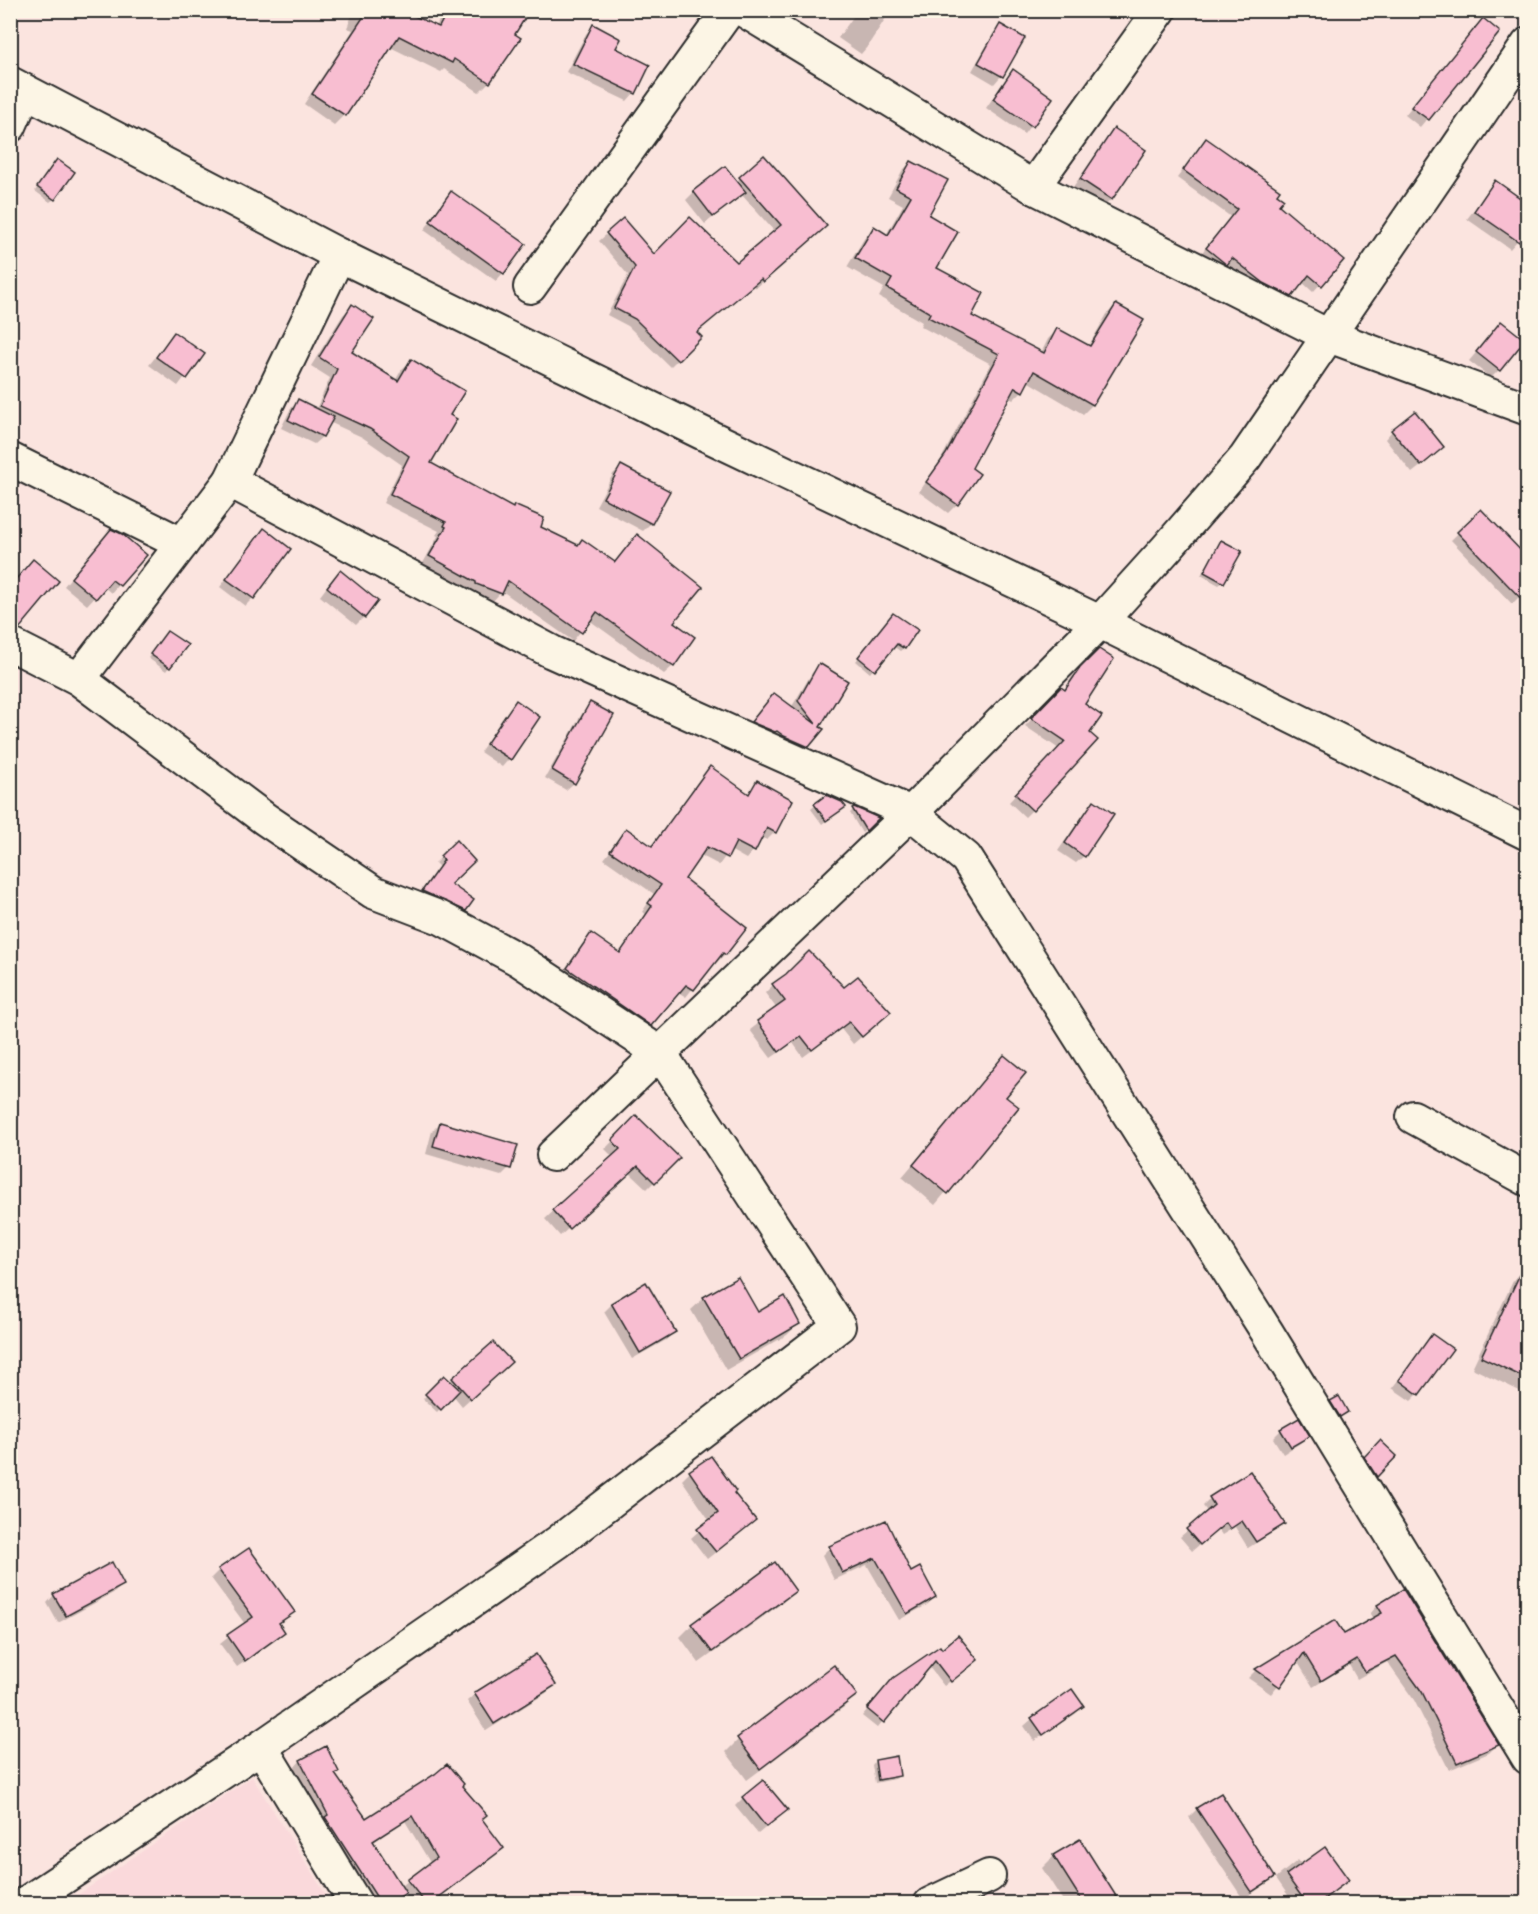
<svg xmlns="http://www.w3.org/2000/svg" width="1538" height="1914" viewBox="0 0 1538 1914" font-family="Kalam,sans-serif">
<rect width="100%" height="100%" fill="#fbe4df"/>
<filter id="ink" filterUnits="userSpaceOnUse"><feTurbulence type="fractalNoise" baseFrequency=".0167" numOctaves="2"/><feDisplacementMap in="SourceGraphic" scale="12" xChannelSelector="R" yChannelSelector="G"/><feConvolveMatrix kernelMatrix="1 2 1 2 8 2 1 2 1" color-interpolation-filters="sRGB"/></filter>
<g filter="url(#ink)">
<path fill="#fad9db" d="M252 1777 331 1903H66Z"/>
<g fill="#0003" fill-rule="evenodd">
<path d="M354 10H397L436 27 444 10H528L513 34 489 82 479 92 444 69 441 72 390 47 344 115 334 125 304 104 353 30 347 28Z"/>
<path d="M858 10H891L867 47 861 54 838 38Z"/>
<path d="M593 26 614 49 648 66 634 93 627 101 566 72 586 34Z"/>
<path d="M1001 26V76L994 84 972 71 993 34Z"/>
<path d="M1475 28 1498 33 1420 127 1405 115Z"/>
<path d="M1013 71 1051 98 1024 134 986 108 1006 79Z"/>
<path d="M1115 130 1144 150 1111 200 1103 207 1073 187 1107 138Z"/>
<path d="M1206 140 1274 194 1277 206 1342 260 1313 292 1302 282 1283 304 1256 290 1225 265 1218 271 1199 256 1231 217 1177 178Z"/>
<path d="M911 162 927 216 935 269 970 316 1041 353 1048 339 1057 330 1088 347 1107 314 1116 305 1142 321 1092 405 1083 414 1027 381 1022 391 1013 400 1008 397 970 468 957 504 948 513 919 492 938 465 991 364 920 326 922 322 879 297 884 288 847 267 865 237 874 228 886 235 903 205 888 197 902 171Z"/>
<path d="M54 165V199L50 202 35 191Z"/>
<path d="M740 178 817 233 755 288 753 285 695 333 700 337 670 367 628 326 607 315 628 275 599 241 623 220 654 256 737 264 775 232 741 194 705 224 686 200 694 192 736 182Z"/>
<path d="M1495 182 1528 205V228L1510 249 1467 219Z"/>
<path d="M452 193 503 273 496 281 424 230Z"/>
<path d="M352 306 350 353 395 381 402 369 411 361 448 416 429 464 512 509 514 507 539 527 614 563 637 536 672 622 673 666 664 674 589 620 573 641 502 591 492 602 468 592 422 565 438 536 436 535 439 531 383 503 402 465 362 437 329 422 322 437 314 444 281 428 291 408 299 401 316 409 330 378 311 366 343 315Z"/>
<path d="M1501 323 1499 370 1491 378 1469 361Z"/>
<path d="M174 334 202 354 178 386 149 365Z"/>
<path d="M1392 431 1435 455 1412 473 1385 439Z"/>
<path d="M621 467 651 523 643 531 596 506 613 474Z"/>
<path d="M1481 511 1528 559V601L1519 597 1512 604 1451 540Z"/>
<path d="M264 530 253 598 245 606 220 587Z"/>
<path d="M103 539 144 555 111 593 104 587 87 605 64 586Z"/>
<path d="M1221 542 1223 582 1219 585 1201 575Z"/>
<path d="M332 580 364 617 356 625 320 596Z"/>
<path d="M890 618 904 648 900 651 893 646 870 673 856 661Z"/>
<path d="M164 636 169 667 166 671 148 658Z"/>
<path d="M1099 651 1083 705 1032 810 1025 817 1009 802 1059 749 1025 726 1061 689 1063 691 1072 677Z"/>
<path d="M819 665 846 681 807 746 800 754 745 730 774 695 791 708 812 673Z"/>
<path d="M516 702 538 718 509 759 502 767 480 752 509 710Z"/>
<path d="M591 704 574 783 566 790 545 778 583 712Z"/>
<path d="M710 768 747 794 757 782 775 832 767 840 761 837 753 851 746 859 730 850 719 865 700 855 683 879 725 954 717 962 715 960 686 997 678 992 642 1032 560 976 583 943 591 935 619 954 646 914 642 912 654 894 604 859 627 830 651 847 702 776Z"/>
<path d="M826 796 840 810 822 824 811 809Z"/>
<path d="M1095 802 1084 856 1076 863 1058 851 1087 809Z"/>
<path d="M854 809 877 819 862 833 850 813Z"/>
<path d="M456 843 449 884 465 909 422 890 439 867 435 863Z"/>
<path d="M773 985 844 989 881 1020 853 1044 841 1029 803 1057 793 1043 771 1058 750 1030 777 1009 765 993Z"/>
<path d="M1004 1057V1097L1017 1108 935 1205 902 1177Z"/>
<path d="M636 1117 678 1158 647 1189 630 1173 560 1236 545 1219 613 1157 605 1149Z"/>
<path d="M440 1123 509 1168 501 1176 426 1154 432 1131Z"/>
<path d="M1524 1268 1528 1270V1317L1519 1336 1528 1341V1395L1472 1368 1514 1279Z"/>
<path d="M737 1279 757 1314 799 1323 787 1335 726 1370 691 1310 704 1298Z"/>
<path d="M612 1304 674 1332 666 1340 632 1359 604 1312Z"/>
<path d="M1432 1336 1418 1394 1411 1401 1392 1388Z"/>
<path d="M493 1344 502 1370 462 1406 453 1395 437 1412 423 1399 444 1377 449 1382Z"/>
<path d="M1281 1430 1308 1436 1300 1443 1283 1454 1273 1438Z"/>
<path d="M1380 1442 1395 1456 1373 1479 1362 1461Z"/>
<path d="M690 1472 732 1493 746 1528 707 1559 691 1538 710 1521 682 1480Z"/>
<path d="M1210 1499 1283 1523 1276 1530 1248 1548 1235 1527 1222 1535 1218 1529 1192 1551 1180 1537 1208 1513 1203 1506Z"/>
<path d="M885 1522 911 1574 935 1597 927 1605 899 1620 867 1565 834 1580 822 1555 830 1547Z"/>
<path d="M249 1550 293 1612 278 1625 283 1632 276 1640 237 1667 220 1644 245 1624 211 1578 219 1570Z"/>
<path d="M123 1584 115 1592 58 1623 47 1603 54 1595Z"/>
<path d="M794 1591 782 1603 699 1663 680 1637 692 1625Z"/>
<path d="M1403 1591 1497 1745 1489 1753 1449 1770 1414 1700 1387 1662 1357 1679 1349 1665 1313 1687 1297 1661 1271 1694 1248 1678 1256 1670 1334 1622 1344 1636 1374 1620 1370 1614 1377 1606Z"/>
<path d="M939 1648 970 1666 944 1686 929 1667 877 1728 862 1716 887 1686Z"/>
<path d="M834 1667 855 1695 844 1707 747 1780 726 1752 738 1740Z"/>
<path d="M554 1685 546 1693 486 1731 467 1701 475 1694Z"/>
<path d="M1083 1706 1075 1714 1034 1741 1024 1726 1032 1719Z"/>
<path d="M325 1748 338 1772 334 1776 366 1820 462 1784 430 1904H371L322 1822 294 1768 300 1761ZM405 1821 431 1864 400 1887 372 1843Z"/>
<path d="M875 1761 899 1776 895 1779 875 1783 872 1765Z"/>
<path d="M743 1798 778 1817 758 1834 735 1806Z"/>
<path d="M1197 1809 1273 1876 1266 1884 1243 1899 1189 1817Z"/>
<path d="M1054 1856 1119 1904H1065L1042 1868Z"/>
<path d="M1298 1860 1302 1865 1347 1880 1326 1897 1331 1904H1294L1276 1878Z"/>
<path d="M809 1895 815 1904H797Z"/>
<path d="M526 1897 531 1904H517Z"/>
</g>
<g fill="#f8bed1" stroke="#2b2b2b" stroke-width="1.5">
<path d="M368 10H401L439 27 448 10H530L515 34 521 38 490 83 454 59 452 63 399 36 346 116 312 94Z"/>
<path d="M1483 18 1500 32 1429 120 1411 107Z"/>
<path d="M593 24 621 39 616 48 650 65 636 94 573 64Z"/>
<path d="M1000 24 1025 38 1003 77 978 63Z"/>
<path d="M1013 69 1053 98 1033 127 993 99Z"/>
<path d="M1114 128 1146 150 1112 200 1080 179Z"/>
<path d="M1206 138 1280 190 1277 194 1284 199 1279 205 1344 260 1322 286 1309 275 1292 297 1264 283 1232 258 1227 265 1206 248 1237 209 1183 170Z"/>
<path d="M764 155 827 226 763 282 761 279 697 332 702 337 678 361 635 319 614 308 635 267 606 233 623 218 654 254 690 217 737 262 781 225 739 177Z"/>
<path d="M57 159 75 172 55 200 37 187Z"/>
<path d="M911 161 948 180 929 215 958 232 937 268 984 293 972 316 1044 353 1057 328 1090 346 1116 304 1144 320 1093 405 1034 371 1023 392 1015 387 972 468 980 474 958 505 926 482 946 454 999 354 928 317 930 313 887 288 892 279 855 258 874 226 888 235 911 196 896 188Z"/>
<path d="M725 166 746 192 713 217 693 191Z"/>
<path d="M1495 180 1527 203V230L1519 242 1474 211Z"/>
<path d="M451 191 526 244 504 274 430 221Z"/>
<path d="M352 304 374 319 352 352 398 381 411 359 465 391 450 415 457 419 431 463 513 508 514 505 544 518 541 527 578 545 582 539 615 562 637 534 703 587 674 622 695 637 674 667 597 612 582 633 508 581 502 594 476 584V582L429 556 446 527 444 526 446 522 390 494 409 456 370 429 320 406 337 369 319 357Z"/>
<path d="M1501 321 1525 340 1500 371 1476 352Z"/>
<path d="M174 332 205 354 187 379 156 357Z"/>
<path d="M298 399 334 417 323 437 288 420Z"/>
<path d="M1415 411 1444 447 1421 466 1391 430Z"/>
<path d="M621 465 670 491 652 524 603 498Z"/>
<path d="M1481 509 1527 557V605L1457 532Z"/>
<path d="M264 528 291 549 254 599 226 579Z"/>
<path d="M111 529 122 534 147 555 120 586 112 580 96 599 71 578Z"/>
<path d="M1221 540 1242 551 1224 583 1204 572Z"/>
<path d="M33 559 59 581 19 629 10 626V586Z"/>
<path d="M340 570 378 601 365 618 327 587Z"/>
<path d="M893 613 918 630 905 649 897 644 875 671 858 657Z"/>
<path d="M167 631 188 645 170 668 150 654Z"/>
<path d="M1099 649 1114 659 1085 704 1102 716 1090 733 1098 740 1033 811 1015 794 1065 741 1031 718 1061 687 1065 690 1080 668Z"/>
<path d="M819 663 848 681 820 727 824 729 809 747 784 736 777 731 775 732 751 722 774 693 816 724 798 701Z"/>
<path d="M516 700 540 717 511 760 486 744Z"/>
<path d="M590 702 614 715 575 784 552 770Z"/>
<path d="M710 766 749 794 757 780 793 800 776 833 767 828 755 852 736 842 728 858 707 847 685 879 747 928 726 955 723 953 694 990 686 985 651 1026 567 968 591 933 620 953 652 906 648 903 661 885 610 851 626 828 652 846Z"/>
<path d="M826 795 842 802 846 807 826 821 814 804Z"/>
<path d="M1094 800 1114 814 1085 857 1065 843Z"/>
<path d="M854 807 879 818 866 831 852 808Z"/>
<path d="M456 840 475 861 451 884 474 900 466 911 422 891 444 860 440 856Z"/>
<path d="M809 951 844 987 858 976 891 1012 862 1037 849 1022 812 1050 801 1036 779 1052 757 1021 785 1001 772 984 786 974Z"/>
<path d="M1004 1055 1026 1073 1006 1097 1019 1107 948 1194 913 1165Z"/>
<path d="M636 1115 680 1158 655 1183 638 1166 569 1229 552 1210 620 1149 612 1140Z"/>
<path d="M440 1122 518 1145 511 1169 433 1146Z"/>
<path d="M1527 1259V1379L1481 1357Z"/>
<path d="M738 1277 758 1312 785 1296 800 1324 739 1359 703 1297Z"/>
<path d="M646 1282 676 1332 640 1353 611 1303Z"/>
<path d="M1432 1334 1453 1349 1419 1395 1399 1380Z"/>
<path d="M493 1342 512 1362 471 1399 452 1378Z"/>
<path d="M444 1375 460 1390 441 1410 425 1394Z"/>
<path d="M1339 1396 1348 1412 1340 1417 1330 1401Z"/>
<path d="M1299 1418 1310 1436 1291 1447 1280 1429Z"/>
<path d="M1380 1440 1397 1456 1377 1477 1364 1457Z"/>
<path d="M711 1456 736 1491 734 1493 756 1520 716 1552 697 1529 718 1513 689 1471Z"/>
<path d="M1250 1471 1285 1524 1256 1542 1242 1521 1230 1529 1226 1523 1200 1545 1186 1529 1214 1505 1209 1497Z"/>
<path d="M886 1520 911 1572 920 1567 936 1597 907 1614 875 1558 842 1573 829 1546Z"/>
<path d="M249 1548 295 1612 279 1623 285 1632 245 1661 227 1635 253 1617 218 1569Z"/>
<path d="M112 1562 124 1585 66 1616 53 1594Z"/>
<path d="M775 1562 796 1591 712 1652 691 1624Z"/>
<path d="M1403 1589 1485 1722 1499 1745 1457 1763 1422 1692 1396 1656 1365 1672 1357 1659 1321 1681 1304 1653 1280 1687 1255 1669 1335 1620 1344 1634 1382 1613 1377 1605Z"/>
<path d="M958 1635 978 1660 951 1682 935 1661 884 1723 867 1709 893 1678 940 1646 942 1649Z"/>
<path d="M536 1654 556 1685 494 1724 474 1693Z"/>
<path d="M834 1665 857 1695 760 1769 737 1738Z"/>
<path d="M1072 1689 1084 1706 1043 1735 1031 1718Z"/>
<path d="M326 1746 339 1772 335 1774 366 1818 435 1774 447 1764 464 1784 462 1786 487 1815 482 1819 504 1848 430 1904H426L407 1880 436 1858 412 1816 373 1841 406 1893 389 1904H381L325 1817 328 1815 300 1760Z"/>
<path d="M897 1756 900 1776 878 1780 875 1760Z"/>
<path d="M763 1780 788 1810 766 1827 742 1797Z"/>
<path d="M1221 1793 1275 1877 1252 1892 1196 1808Z"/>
<path d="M1080 1839 1121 1904H1084L1053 1855Z"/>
<path d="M1325 1847 1349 1880 1317 1904H1307L1286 1875Z"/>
</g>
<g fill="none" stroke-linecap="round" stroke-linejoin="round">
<g stroke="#2b2b2b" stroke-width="36">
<g id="minor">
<path d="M743 10 1033 187 1329 336 1528 409"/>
<path d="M10 83 339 255 702 433 1100 622 1528 834"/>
<path d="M10 126 25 92"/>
<path d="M1033 187 1160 10"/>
<path d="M530 287 729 10"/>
<path d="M10 459 182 544"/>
<path d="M230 481 552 652 911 813 966 858 1267 1332 1528 1758"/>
<path d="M10 644 79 679 265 819 373 892 441 918 519 960 660 1053 839 1326 558 1542 261 1747"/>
<path d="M79 679 230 481 339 255"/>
<path d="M1413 1117 1528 1180"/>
<path d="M553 1155 911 813 1100 622 1166 549 1245 458 1528 44"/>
<path d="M24 1904 261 1747 356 1904"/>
<path d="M930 1904 989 1876"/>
</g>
</g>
<use href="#minor" stroke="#fcf5e5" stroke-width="32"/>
</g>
</g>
<rect width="1538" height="1914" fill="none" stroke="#fcf5e5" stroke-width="36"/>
<rect x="18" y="18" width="1502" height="1878" fill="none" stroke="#2b2b2b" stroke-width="2" filter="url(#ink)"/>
</svg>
